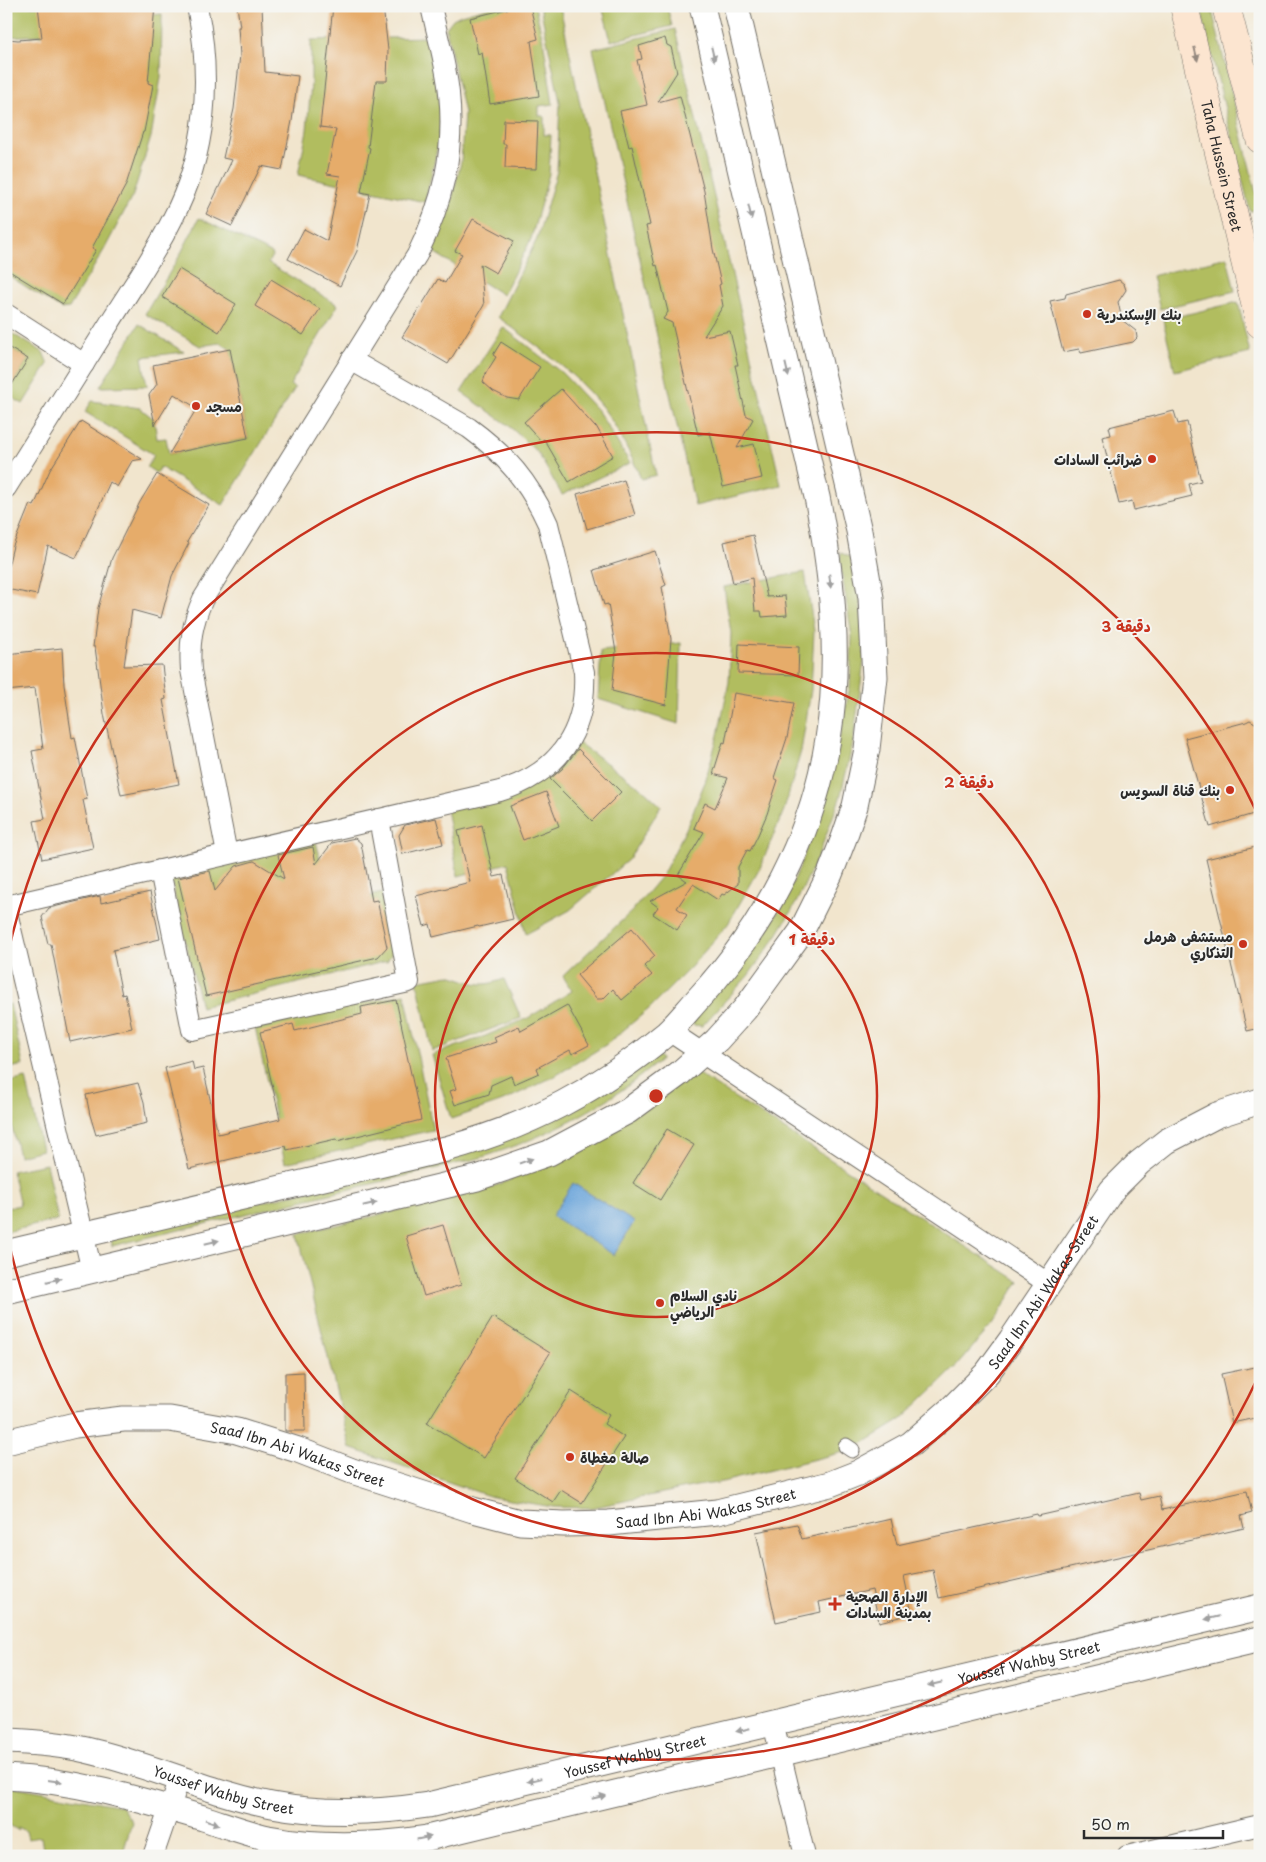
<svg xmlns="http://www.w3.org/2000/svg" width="1266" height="1862" viewBox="0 0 1266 1862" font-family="'Playpen Sans','Playpen Sans Arabic',sans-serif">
<rect width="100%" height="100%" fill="#f6f6f2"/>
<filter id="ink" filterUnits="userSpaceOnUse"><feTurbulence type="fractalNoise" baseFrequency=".02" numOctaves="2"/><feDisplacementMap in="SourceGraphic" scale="10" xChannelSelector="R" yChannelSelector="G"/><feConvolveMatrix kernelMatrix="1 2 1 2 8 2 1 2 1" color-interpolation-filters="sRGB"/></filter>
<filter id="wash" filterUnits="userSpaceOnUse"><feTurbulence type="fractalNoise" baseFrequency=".0096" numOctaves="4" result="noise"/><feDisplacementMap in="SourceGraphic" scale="20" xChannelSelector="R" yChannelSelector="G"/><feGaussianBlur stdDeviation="1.12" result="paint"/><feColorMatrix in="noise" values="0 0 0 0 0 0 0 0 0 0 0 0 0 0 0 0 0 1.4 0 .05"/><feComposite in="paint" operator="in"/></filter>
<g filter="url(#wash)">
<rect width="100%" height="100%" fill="#f1e5cd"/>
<g fill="#b1bd5f" stroke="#6e7445">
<path d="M6 6H79L81 21 162 14 161 77 151 137 133 195 104 250 69 308 61 309 6 274V255L81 33 6 37Z"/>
<path d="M493 6H535L544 45 553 104 539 106V116H544V135H551L549 174 531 239 503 295 427 248 450 206 461 162 464 113 446 28 453 19 461 15Z"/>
<path d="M540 6H560L656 475 641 479C633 458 616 425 603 408 574 371 534 344 498 317L537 239 557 171 560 102Z"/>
<path d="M602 6H667L672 26 611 41Z"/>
<path d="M1200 6H1211L1260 210 1250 211Z"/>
<path d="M675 29 781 485 695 506 593 49Z"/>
<path d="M427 37C433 64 439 90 440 118 440 146 431 175 425 202L298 175 307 130 311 84V40Z"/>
<path d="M199 218 273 254 268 263 338 305 290 385 295 388 223 505 160 467 156 473 147 467 154 455 85 412 92 401 140 408 154 419 157 439 166 438 169 454 248 438 230 349 220 343 200 346 145 314 180 255Z"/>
<path d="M1227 257 1235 291 1160 309 1152 276Z"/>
<path d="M1238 302 1250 353 1175 371 1163 320Z"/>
<path d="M139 324 184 352 142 357 147 386 100 387Z"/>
<path d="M503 327 562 373 598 411 630 463 562 495 538 453 507 424 461 392Z"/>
<path d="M6 330 43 352 48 364 23 404 6 394 28 359 6 346Z"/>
<path d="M841 553 850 557 860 596 864 660 853 743 840 798 819 854 796 903 774 940 748 976 702 1026 693 1025 690 1018 731 976 761 940 785 900 803 859 840 736 850 686 852 637 840 562Z"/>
<path d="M805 572 814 631 811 690 801 751 784 810 760 868 728 924 690 968 650 1008 607 1044 555 1076 503 1101 451 1119 432 1055 483 1037 528 1018 572 991 563 976 632 911 663 874 686 829 705 782 718 735 729 682 731 633 724 587Z"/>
<path d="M681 643 679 724 598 699 601 651Z"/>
<path d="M577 742 644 790 661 806 629 859 570 910 526 934 508 863 458 876 446 809 494 796Z"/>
<path d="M315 837 331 905 382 893 394 950 387 961 201 1007 169 872Z"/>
<path d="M449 975C474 982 478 989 504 979L521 1018 432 1051 417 981Z"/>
<path d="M405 994 433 1130 285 1163 255 1027Z"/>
<path d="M10 1004 23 1065 6 1069V1005Z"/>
<path d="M655 1053 662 1059C649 1069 636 1080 622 1090 577 1120 528 1144 476 1159L112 1246 111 1237 414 1166Z"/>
<path d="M695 1072 1019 1281 992 1325 953 1370 901 1420 852 1450 718 1483 696 1486 591 1508 553 1507 492 1497 350 1448 298 1234 479 1191 500 1184 566 1157Z"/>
<path d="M26 1078 42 1150 19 1156 11 1123H6V1083Z"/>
<path d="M46 1164 58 1220 6 1232V1208L20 1205 12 1171Z"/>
<path d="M61 1249 63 1257 6 1270V1261Z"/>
<path d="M6 1785 121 1806 132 1822 122 1856H44L41 1837 28 1839 26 1831 18 1827 19 1831 6 1823Z"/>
</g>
<path fill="#6aa4da" stroke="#4a6882" d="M573 1183 634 1222 614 1255 552 1216Z"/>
<g id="blocks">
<g fill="#e6ac6b">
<path d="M38 6H155L148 83 153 85 144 132H143L126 185 92 248 96 250 63 304 6 269V53L9 48 8 39 18 40 42 38Z"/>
<path d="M237 6H262L265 72 298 76 292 121 282 170 261 166 232 226 206 214 232 160 223 158 234 109 240 55 238 27H240Z"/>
<path d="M333 6H383L388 50 387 81H376L368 147 370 148 361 192 370 194 357 251 340 286 288 259 304 229 327 241 340 176 327 174 336 129 320 127Z"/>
<path d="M519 6H530L538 39 531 41 539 96 490 104 482 52 478 54 470 18Z"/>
<path d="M665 38 667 45 671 47 677 72 658 102 680 96 704 191 713 249 721 284 719 285 723 306 704 336 730 331 738 365H735L746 415 753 419 737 448 754 444 762 478 723 487 710 432 698 435 672 323 663 319 668 312 657 265 655 266 646 226 650 225 632 146 629 147 620 111 647 105 637 60 642 59 639 46Z"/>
<path d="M504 120 538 121 536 169 505 168 506 144H503Z"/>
<path d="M473 219 514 241 496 273 480 264 484 305 448 364 402 337 438 279 445 283 462 254 455 251Z"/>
<path d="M179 269 236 304 219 332 162 297Z"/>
<path d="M271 279 320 309 303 335 255 306Z"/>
<path d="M1119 280 1124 284 1126 290 1118 302 1122 320 1136 331 1137 338 1133 342 1081 353 1079 349 1063 352 1050 301 1065 298 1066 294Z"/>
<path d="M501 342 540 367 519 400 507 398 493 391 483 382 486 373 496 357 493 355Z"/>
<path d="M6 346 28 359 6 394Z"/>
<path d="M230 349 248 438 169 454 197 408 174 394 155 425 149 395 157 384 153 365Z"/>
<path d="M561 389 595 427 596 426 613 456 569 482 544 439 541 441 524 422Z"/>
<path d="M1174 411 1178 424 1187 422 1201 481 1189 484 1192 496 1134 510 1132 501 1119 504 1102 437 1111 435 1109 427Z"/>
<path d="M81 421 142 459 132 461 117 487 110 482 76 558 48 546 37 595 6 589V575L13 546 30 504 34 506 50 470Z"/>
<path d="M157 474 209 505 187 542 189 543 172 576 161 618 132 610 124 666 162 665 166 699 163 700 179 784 121 795 104 714 95 647H93L98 608 112 558 140 502Z"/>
<path d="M624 480 635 515 587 529 577 494Z"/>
<path d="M753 535 767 597 785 596 787 615 762 617 761 611H755L752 578 733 583 724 542Z"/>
<path d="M655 551 666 585 662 587 671 639 666 705 612 691 616 652 608 604 604 605 594 570Z"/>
<path d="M739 644 799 647 798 675 738 673Z"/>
<path d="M62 648 64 685 72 738 75 737 87 799 83 800 93 848 42 859 34 821 45 819 32 751 43 749 35 688 6 691V654Z"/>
<path d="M734 693 794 703 787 738 774 778 778 780 767 814 758 835 750 851 747 850 738 867V884L724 895 722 894 718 900 693 884 677 908 687 915 677 930 653 914 658 907 650 901 687 881 678 875 704 832 694 828 705 803 715 808 728 778 713 774 723 742 725 743Z"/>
<path d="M1250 720 1260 726V812L1210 827 1185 738 1246 722Z"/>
<path d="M578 749 621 792 592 821 550 779 562 769Z"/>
<path d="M546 792 559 826 523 840 510 806Z"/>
<path d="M436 818 443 844 403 854 399 835 405 825Z"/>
<path d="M482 825 494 877 503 875 513 919 479 927 478 926 433 937 430 924 424 926 416 896 470 882 458 831Z"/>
<path d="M355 838 361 843 372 901 377 900 387 947 378 957 206 996 178 878 210 871 215 891 236 866 254 861 284 879 278 855 313 847 316 864 332 843Z"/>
<path d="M1260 846V1028L1247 1031 1206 859Z"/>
<path d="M150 892 160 939 113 950 122 995 125 994 132 1028 70 1042 51 944H48L42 917 49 908 100 896 101 903Z"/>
<path d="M632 928 655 956 644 966 652 975 622 1000 613 989 603 999H597L577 975Z"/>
<path d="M396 1000 406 1046H405L421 1120 337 1141 336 1139 287 1150 286 1146 189 1169 165 1068 192 1061 194 1070 203 1068 218 1134 280 1119 260 1032 293 1024 295 1031 362 1014 361 1007Z"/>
<path d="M567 1005 589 1045 572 1054 570 1050 537 1068 539 1073 514 1084 511 1076 491 1085 489 1094 455 1105 450 1091 456 1089 446 1058 496 1042 494 1037 519 1026 521 1031Z"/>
<path d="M138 1083 144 1102 147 1123 96 1135 90 1115 86 1095Z"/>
<path d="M667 1129 694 1145 660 1200 633 1183Z"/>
<path d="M443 1225 461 1285 424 1296 406 1236Z"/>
<path d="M493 1317 550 1353 484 1458 427 1423Z"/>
<path d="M1260 1366V1417L1232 1423 1221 1374Z"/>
<path d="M304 1372 305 1431H285V1373Z"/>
<path d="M571 1391 609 1415 604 1424 624 1437 582 1503 561 1490 553 1502 515 1478Z"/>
<path d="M1247 1491 1252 1513 1241 1516 1244 1528 939 1598 933 1570 904 1576 912 1614 879 1622 872 1590 819 1602 821 1612 776 1622 756 1532 797 1524 802 1539 891 1519 897 1545 1037 1514 1038 1516 1139 1493 1141 1500 1159 1496 1162 1510Z"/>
</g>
</g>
</g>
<g filter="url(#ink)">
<use href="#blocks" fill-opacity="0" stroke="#706c64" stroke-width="1"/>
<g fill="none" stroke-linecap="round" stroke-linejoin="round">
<g stroke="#706c64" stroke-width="17">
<path id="pedestrian" d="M846 1446 852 1450"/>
</g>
<g stroke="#706c64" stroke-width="22">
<g id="minor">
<path d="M6 314 84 364"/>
<path d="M6 488C41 433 75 378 109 324 130 290 154 256 172 220 207 154 212 78 197 6"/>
<path d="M227 854 191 670C189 644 192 623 203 599L417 255C443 202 455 152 449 93 446 64 437 35 431 6"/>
<path d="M160 870 192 1030 409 982 379 819"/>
<path d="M6 906 500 791C558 773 587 732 584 672L548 524C529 482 506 455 469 428L351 360"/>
<path d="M6 908 92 1271"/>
<path d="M669 1031 1049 1284"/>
<path d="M773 1723 805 1856"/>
<path d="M153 1856 180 1778"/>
<path d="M1127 1856 1260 1825"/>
</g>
</g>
<g stroke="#706c64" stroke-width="27">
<g id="tertiary">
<path d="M6 1253 446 1149C530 1126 600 1089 667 1033 678 1023 688 1010 698 999 764 927 813 836 828 739 841 659 833 577 817 497L702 6"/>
<path d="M6 1291 477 1178 549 1153 628 1111 680 1073 717 1040 745 1009 801 932 830 874 844 838 855 806 867 749 875 677 871 598 859 531 736 6"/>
<path id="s1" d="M6 1442 75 1425 123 1419H170L237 1431 298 1450 352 1471 473 1510 520 1522 564 1524 609 1523 717 1512 830 1484 858 1473 911 1444 950 1410 987 1373 1011 1340 1112 1190 1139 1163 1167 1141 1217 1115 1260 1101"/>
<path id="s2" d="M6 1741C33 1742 60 1744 86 1750 149 1764 209 1793 272 1805 325 1815 376 1813 428 1805L1260 1607"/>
<path d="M6 1777C74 1780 138 1799 203 1818 225 1825 246 1833 268 1838 321 1848 374 1846 427 1838L1260 1639"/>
</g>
</g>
<g stroke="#706c64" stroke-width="29">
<g id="secondary">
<path id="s3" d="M1184 6 1260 324"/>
<path d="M1226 6 1260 139"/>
</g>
</g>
<use href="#pedestrian" stroke="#fff" stroke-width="15"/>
<use href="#minor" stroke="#fff" stroke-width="20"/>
<use href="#tertiary" stroke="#fff" stroke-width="25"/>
<use href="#secondary" stroke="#fce5d0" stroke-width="28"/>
</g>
<defs><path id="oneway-solid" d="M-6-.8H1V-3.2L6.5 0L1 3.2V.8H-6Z" transform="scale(1.25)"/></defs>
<g fill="#a0a0a0">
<use href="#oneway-solid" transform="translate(713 54) rotate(77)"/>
<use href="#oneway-solid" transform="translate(750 212) rotate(77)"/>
<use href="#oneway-solid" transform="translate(787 370) rotate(77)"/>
<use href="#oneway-solid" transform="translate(830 581) rotate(84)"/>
<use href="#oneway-solid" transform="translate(526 1161) rotate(-19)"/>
<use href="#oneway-solid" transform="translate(370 1204) rotate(-14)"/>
<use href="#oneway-solid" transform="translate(212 1242) rotate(-13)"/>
<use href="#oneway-solid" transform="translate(54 1280) rotate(-13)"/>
<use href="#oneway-solid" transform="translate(1212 1618) rotate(167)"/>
<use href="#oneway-solid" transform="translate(935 1684) rotate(167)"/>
<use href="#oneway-solid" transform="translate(743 1730) rotate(167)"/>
<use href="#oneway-solid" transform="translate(534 1780) rotate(167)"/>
<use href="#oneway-solid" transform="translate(55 1781) rotate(7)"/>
<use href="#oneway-solid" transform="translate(599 1797) rotate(-13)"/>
<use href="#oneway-solid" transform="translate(212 1822) rotate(19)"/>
<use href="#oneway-solid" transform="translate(424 1838) rotate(-11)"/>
</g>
<use fill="#94887e" href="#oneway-solid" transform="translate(1196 54) rotate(76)"/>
</g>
<g fill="none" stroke="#c8321e" stroke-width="2.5">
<circle cx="656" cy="1096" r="221"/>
<circle cx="656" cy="1096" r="443"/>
<path d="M1258 1377A664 664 0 0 1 7 1234M7 958A664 664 0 0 1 1258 815"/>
</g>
<g fill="#c8321e" stroke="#f6f6f2" stroke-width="2">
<circle cx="1087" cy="314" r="5"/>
<circle cx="196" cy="406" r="5"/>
<circle cx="1152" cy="459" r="5"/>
<circle cx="1230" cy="790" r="5"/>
<circle cx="1243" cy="944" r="5"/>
<circle cx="660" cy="1303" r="5"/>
<circle cx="570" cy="1457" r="5"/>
<path d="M832.5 1596.5h5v5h5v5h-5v5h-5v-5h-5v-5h5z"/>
</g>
<g text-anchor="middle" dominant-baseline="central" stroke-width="4" stroke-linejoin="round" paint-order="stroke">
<g font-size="14" fill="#2b2b2b" stroke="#f6f6f2">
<text stroke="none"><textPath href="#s3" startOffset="164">Taha Hussein Street</textPath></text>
<text stroke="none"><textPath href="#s1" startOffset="1139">Saad Ibn Abi Wakas Street</textPath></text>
<text stroke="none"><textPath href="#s1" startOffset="299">Saad Ibn Abi Wakas Street</textPath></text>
<text stroke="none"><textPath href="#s1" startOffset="719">Saad Ibn Abi Wakas Street</textPath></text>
<text stroke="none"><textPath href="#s2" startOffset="1049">Youssef Wahby Street</textPath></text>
<text stroke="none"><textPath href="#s2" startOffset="644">Youssef Wahby Street</textPath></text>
<text stroke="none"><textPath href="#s2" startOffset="224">Youssef Wahby Street</textPath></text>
</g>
<g font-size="14" font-weight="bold" fill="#2b2b2b" stroke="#f6f6f2" text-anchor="start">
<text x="1097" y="314">بنك الإسكندرية</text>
<text x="206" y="406">مسجد</text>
<text x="1142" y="459" text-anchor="end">ضرائب السادات</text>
<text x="1220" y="790" text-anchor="end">بنك قناة السويس</text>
<text x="1233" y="936" text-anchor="end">مستشفى هرمل<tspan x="1233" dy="16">التذكاري</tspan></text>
<text x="670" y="1295">نادي السلام<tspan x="670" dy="16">الرياضي</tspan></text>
<text x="580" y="1457">صالة مغطاة</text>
<text x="846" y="1596">الإدارة الصحية<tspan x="846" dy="16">بمدينة السادات</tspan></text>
</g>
</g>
<circle cx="656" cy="1096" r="8" fill="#c8321e" stroke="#f6f6f2" stroke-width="2.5"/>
<g font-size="15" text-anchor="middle" font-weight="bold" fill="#c8321e" stroke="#f6f6f2" stroke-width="4" stroke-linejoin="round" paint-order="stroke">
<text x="1126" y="632">3 دقيقة</text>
<text x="969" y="788">2 دقيقة</text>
<text x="812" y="945">1 دقيقة</text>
</g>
<rect width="1266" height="1862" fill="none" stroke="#f6f6f2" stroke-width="25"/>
<path d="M1084 1830v8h139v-8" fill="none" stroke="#2b2b2b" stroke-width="2.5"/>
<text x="1091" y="1830" font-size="15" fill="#2b2b2b" stroke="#f6f6f2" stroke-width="4" paint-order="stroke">50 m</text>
</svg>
